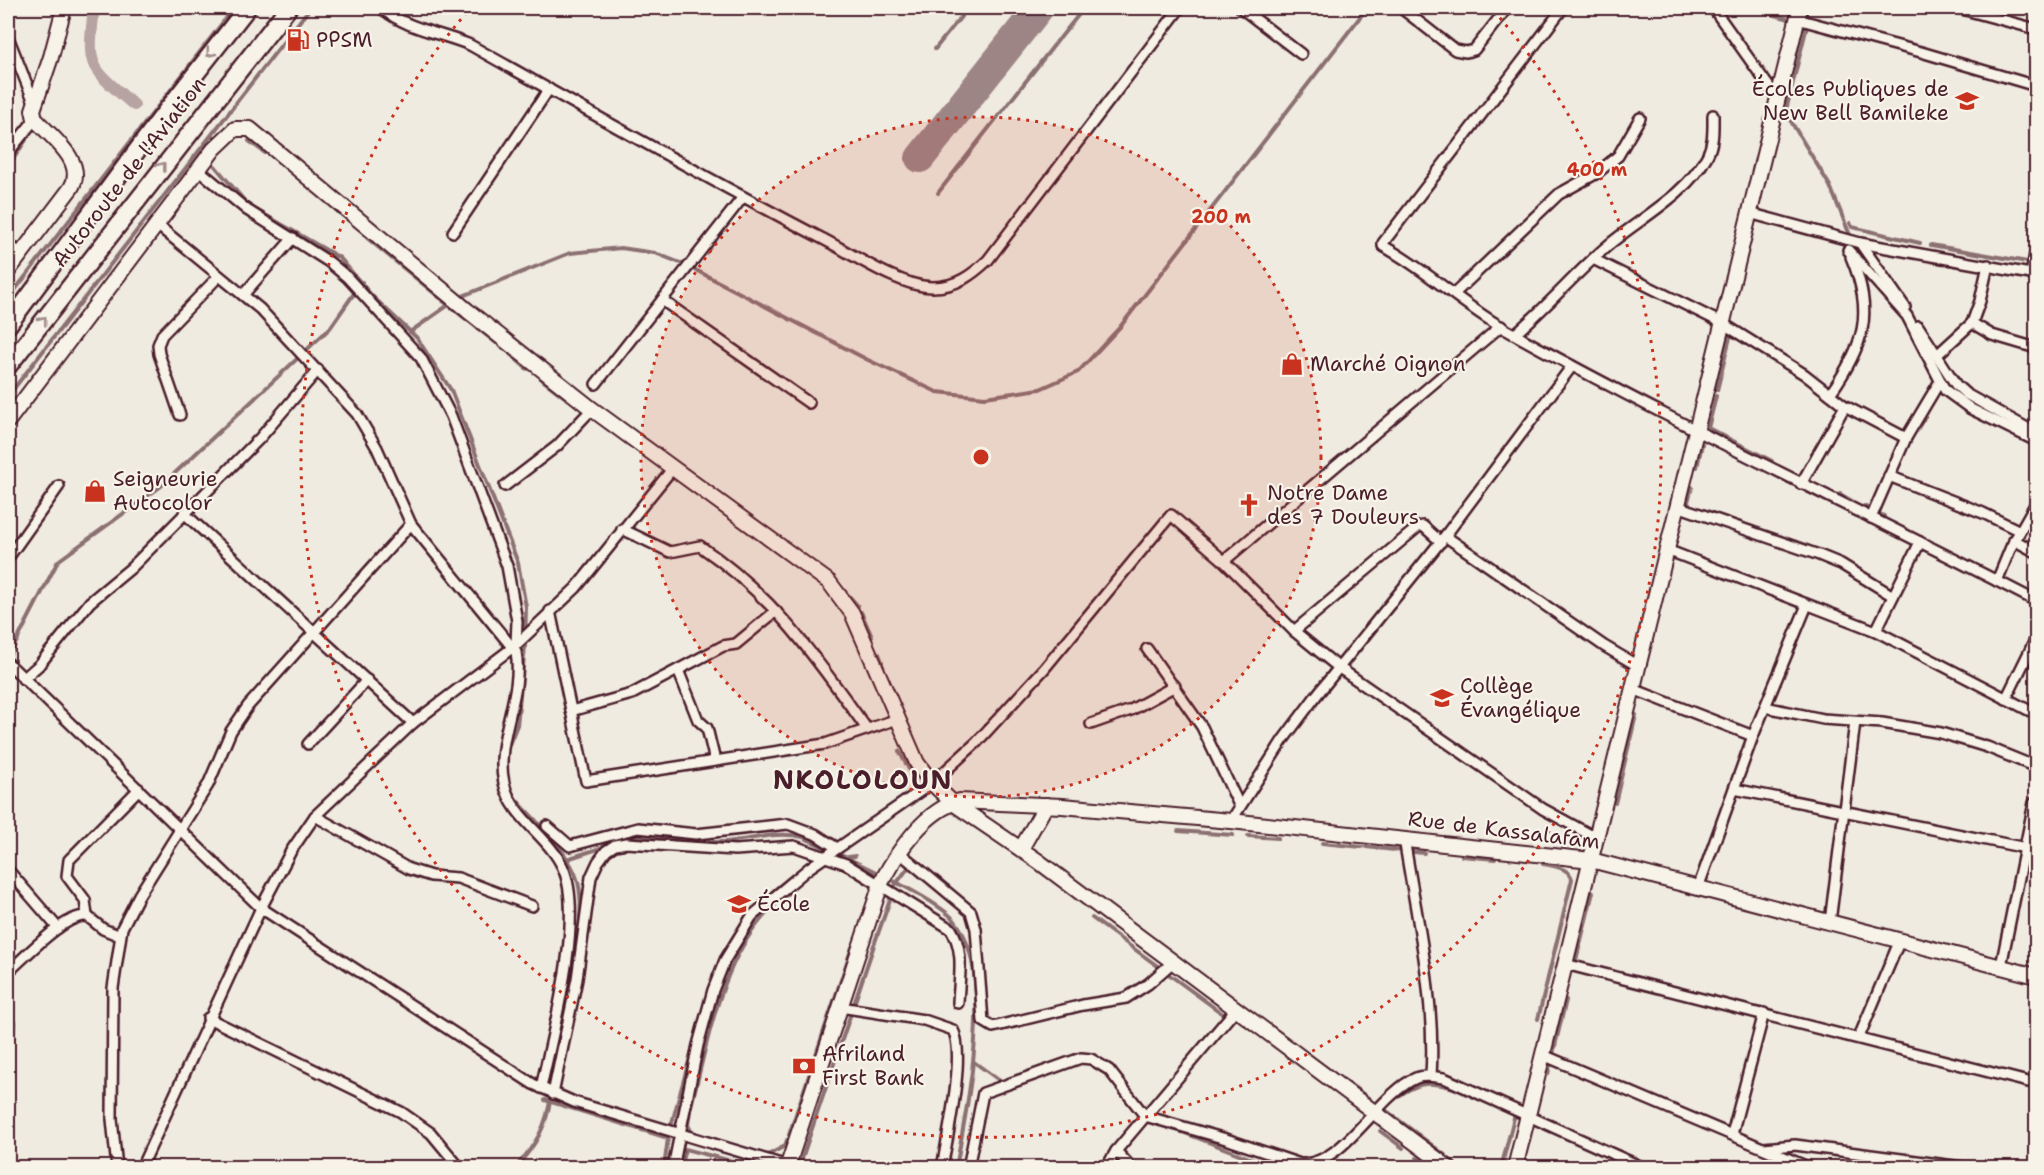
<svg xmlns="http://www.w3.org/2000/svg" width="2044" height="1175" viewBox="0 0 2044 1175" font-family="'Shantell Sans',sans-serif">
<rect width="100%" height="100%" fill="#f0ebe0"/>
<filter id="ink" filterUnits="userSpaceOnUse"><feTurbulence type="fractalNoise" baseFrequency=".0167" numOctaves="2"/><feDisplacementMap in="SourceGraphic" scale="12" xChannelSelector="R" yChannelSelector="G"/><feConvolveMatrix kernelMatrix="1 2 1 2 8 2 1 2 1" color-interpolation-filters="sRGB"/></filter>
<g filter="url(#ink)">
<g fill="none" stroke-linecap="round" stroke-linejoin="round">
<g stroke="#8b6f72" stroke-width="4">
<path d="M1750 8 1793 20"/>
<path d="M1721 12 1744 45"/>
<path d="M1060 38 1084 8"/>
<path d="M935 49 968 8"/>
<path d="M189 66 234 8"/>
<path d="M236 103 310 8"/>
<path d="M1781 105 1830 186 1856 250 1873 271"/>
<path d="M1786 110 1808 22"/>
<path d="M1001 113 1058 40"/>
<path d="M249 141 265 153"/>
<path d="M215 166 248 205 340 258 372 296 417 338 451 390 518 563 526 607 525 646 517 725 506 752"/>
<path d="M8 167 26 140"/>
<path d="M938 193 999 115"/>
<path d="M1850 223 1852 227 1920 243"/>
<path d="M367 238 440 298"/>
<path d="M1931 245 2033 263"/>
<path d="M8 299 187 69"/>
<path d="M443 301 496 343"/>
<path d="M410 332 460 297 570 253 621 248 655 253 688 266 868 360 937 392 985 397 1040 389 1078 372 1120 327 1367 8"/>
<path d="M510 354 527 369"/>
<path d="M541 379 567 399"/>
<path d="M1717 390 1732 329"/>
<path d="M8 396 234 106"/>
<path d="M1716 396 1708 428 1772 461"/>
<path d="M1697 467 1702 444"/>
<path d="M1840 494 1852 501"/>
<path d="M1864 506 1884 516"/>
<path d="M1686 509 1692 487"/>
<path d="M833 578 858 606"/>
<path d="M861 612 872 637"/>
<path d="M879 654 882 662"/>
<path d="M8 658 58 561 160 487 330 328 362 282"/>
<path d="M899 751 915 780"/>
<path d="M509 786 514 797C534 820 570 852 578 882 584 905 578 932 576 956"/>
<path d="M1615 803 1636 715"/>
<path d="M1178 831 1233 835"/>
<path d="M1248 836 1278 838"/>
<path d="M625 839C645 832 695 843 719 842 748 842 773 830 803 837 836 854 935 896 955 921 996 973 967 1105 956 1168"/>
<path d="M1322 843 1362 847"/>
<path d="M1366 847 1424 853"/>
<path d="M1462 856 1495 859"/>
<path d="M843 858 855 856"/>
<path d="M567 859 607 846"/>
<path d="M896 884 911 864"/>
<path d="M1092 918 1227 1017"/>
<path d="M875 942 895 886"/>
<path d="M725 952C746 909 780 884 818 856"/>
<path d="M1575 964 1593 892"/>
<path d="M1538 1019 1572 879C1569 868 1554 866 1543 864"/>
<path d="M1270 1026 1280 1033"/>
<path d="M1308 1054 1328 1069"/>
<path d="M1553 1054 1566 1000"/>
<path d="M556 1058 561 1018 574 975"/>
<path d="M974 1062 1000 1081H1007"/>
<path d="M1548 1074 1551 1061"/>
<path d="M1343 1079 1370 1099"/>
<path d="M545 1100 668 1138 664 1168"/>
<path d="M1391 1102C1402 1093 1419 1082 1433 1084 1465 1086 1509 1112 1538 1125"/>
<path d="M1383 1108 1445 1155"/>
<path d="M1164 1125 1275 1168"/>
<path d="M670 1130 703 1010"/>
<path d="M1380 1131 1403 1148"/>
<path d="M693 1135 688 1125 690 1110C710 1035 722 942 789 893"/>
<path d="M789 1135 852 947"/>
<path d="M755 1152 768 1155 785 1146 787 1140"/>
<path d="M1417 1158 1431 1168"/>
<path d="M800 1164 874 945"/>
<path d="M515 1168C536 1145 547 1126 551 1095"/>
<path d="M680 1168 685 1149 758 1168"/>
<path d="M1318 1168 1341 1151"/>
<path d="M1501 1168 1515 1114"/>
</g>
<path stroke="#b7a4a2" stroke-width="12" d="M94 8C87 69 88 65 134 105"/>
<path stroke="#9d8586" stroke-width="30" d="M920 158 1039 8"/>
<g stroke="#4a1f2b" stroke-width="14">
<g id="street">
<path d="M381 8C409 30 438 32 470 45 588 111 705 178 825 240 854 255 901 287 933 287 956 287 972 275 988 260L1180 8"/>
<path d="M1241 8 1301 54"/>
<path d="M1401 8 1455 50 1466 52 1474 50 1507 8"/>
<path d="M1563 8 1383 243V246C1426 269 1461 304 1503 328 1678 426 1859 509 2036 601"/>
<path d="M1713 8 1777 98"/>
<path d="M1958 8 2036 29"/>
<path d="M1797 19 1921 52 2036 86"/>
<path d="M8 37 34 102"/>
<path d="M8 153 35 119"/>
<path d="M199 170 247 210 329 262 347 277 421 358 451 416 507 566 517 621 516 645"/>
<path d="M1749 213 1860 243 2036 275"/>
<path d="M156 224 260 309 357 414 377 448 411 524 516 652C524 695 494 740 504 783 512 819 549 836 563 868 585 917 552 1035 541 1088"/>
<path d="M453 232 549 89"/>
<path d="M8 243 20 254"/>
<path d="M1860 243 1905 307"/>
<path d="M1848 250 1907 316 1945 390 1971 409 2036 441"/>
<path d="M1593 259 1722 323 1804 374 1845 406 1906 438"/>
<path d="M2031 274 2036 249"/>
<path d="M1454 294 1559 194 1597 173 1618 156 1640 118"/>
<path d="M243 295 293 238"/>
<path d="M662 300 809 403"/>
<path d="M1972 323 1992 335 2036 348"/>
<path d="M1918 326 1956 385 1966 394 2036 433"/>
<path d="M1515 334C1547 307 1574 275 1605 248 1638 219 1686 196 1707 156 1714 143 1713 129 1713 115"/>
<path d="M1937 355 1972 323 1980 301 1988 265"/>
<path d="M596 384 743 197"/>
<path d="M1830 394C1864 346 1875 313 1851 257"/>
<path d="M180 415 159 354 158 345 162 335 219 276"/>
<path d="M1889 476 1983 513 2020 531"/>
<path d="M1801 484 1845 406"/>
<path d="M505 486 557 446 592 409"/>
<path d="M1677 506 1819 555 1841 564 1893 596"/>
<path d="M184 513 413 723"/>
<path d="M1871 518 1906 438 1940 381"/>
<path d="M622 529 670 552 700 546C775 597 815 657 867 729"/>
<path d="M1445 536 1604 646 1638 666"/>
<path d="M2014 540 2036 552"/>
<path d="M1667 550 1876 631 2036 714"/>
<path d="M8 558 59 486"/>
<path d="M1224 561 1501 326"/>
<path d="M1997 581 2011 547 2036 503"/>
<path d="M550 611 586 781 825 744 897 719"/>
<path d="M1294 631 1418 527 1423 526 1441 542"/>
<path d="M1876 631 1920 542"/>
<path d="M1147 649 1202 727 1239 805"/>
<path d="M8 663 261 908 533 1084 574 1102 791 1167"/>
<path d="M678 670 698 720 707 728 715 761"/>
<path d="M23 679 39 665 90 602 131 568 260 438 318 370"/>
<path d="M1633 689 1753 736"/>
<path d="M2006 699 2036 638"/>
<path d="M1765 707 1823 719 1882 723 1941 733 1987 747 2036 767"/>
<path d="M571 711 632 694 723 646 736 644 776 611"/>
<path d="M1091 724 1131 710 1175 686"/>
<path d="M308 744 367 680"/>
<path d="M1734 789 2036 850"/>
<path d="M315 816 409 869 431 876 458 878 532 906"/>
<path d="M1231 821 1283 740 1316 696 1445 536 1572 366"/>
<path d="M547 826 570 846 638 828 696 834 788 824 815 834 837 848"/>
<path d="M1404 838C1416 916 1436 997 1431 1076"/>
<path d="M900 853 971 912 976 929 983 1021 993 1027 1083 1005 1126 998 1148 984 1173 962"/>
<path d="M8 870 58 928"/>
<path d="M1698 888 1753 736 1807 605"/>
<path d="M87 916 85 900 67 876 69 860 139 789"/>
<path d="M1830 922 1855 722"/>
<path d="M1565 964 2036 1084"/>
<path d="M2001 966 2034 803 2036 802"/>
<path d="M9 971C26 956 65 914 87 916L103 929 120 936"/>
<path d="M840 1007 924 1020 953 1030C966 1054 947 1138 942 1168"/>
<path d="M208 1018 401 1112 431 1133 460 1168"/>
<path d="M1859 1037 1900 940"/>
<path d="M8 1039 9 1023"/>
<path d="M1543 1055 1810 1168"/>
<path d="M553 1094 577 979 591 877 598 862 606 851 615 845 626 843 735 850 794 846 846 864 951 929C965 951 959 978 958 1003"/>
<path d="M1732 1134 1764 1013"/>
<path d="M1764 1148 1795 1145 1970 1168"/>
<path d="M1116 1151 1132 1168"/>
<path d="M117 1168 112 1119 113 988 122 928 139 895 208 785 231 731 248 706 411 524"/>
<path d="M141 1168 261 908 291 851 315 816 413 723 516 645 576 588 673 468"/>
<path d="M673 1168 698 1045 713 990 725 960 752 916 809 868 932 783 977 742 1044 669 1171 515 1224 561 1294 631 1338 667 1543 809 1596 838"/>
<path d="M968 1168 983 1093 1081 1058 1091 1059 1109 1070 1145 1116 1226 1139 1300 1164C1343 1167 1377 1095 1416 1078 1425 1074 1435 1077 1444 1078L1644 1168"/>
<path d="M1106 1168 1116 1151 1236 1009"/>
</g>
</g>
<g stroke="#4a1f2b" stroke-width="18">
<g id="secondary">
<path d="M8 271 71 188C87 162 51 137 35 119L33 110 51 57 64 8"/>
<path d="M8 421 214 149 235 129H250L468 311 592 409 829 582 852 613 917 763 932 783 953 803 1038 861 1449 1168"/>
<path d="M1021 849 1046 805"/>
<path d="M787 1168 882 881C897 852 926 809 960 801L1062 806 1231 821 1591 860 2036 976"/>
<path d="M1515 1168 1800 8"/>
</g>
</g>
<g stroke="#4a1f2b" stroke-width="21">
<g id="highway">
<path d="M8 325 164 114 247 8"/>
<path d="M8 366 288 8"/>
</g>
</g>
<use href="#street" stroke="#f7f3e8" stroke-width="9"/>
<use href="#secondary" stroke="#f7f3e8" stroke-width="14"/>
<use href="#highway" stroke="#f7f3e8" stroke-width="16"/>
</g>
<defs><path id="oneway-chevron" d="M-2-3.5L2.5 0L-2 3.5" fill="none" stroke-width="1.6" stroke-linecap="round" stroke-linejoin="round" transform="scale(1.5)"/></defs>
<g stroke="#a0898a">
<use href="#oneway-chevron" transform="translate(210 53) rotate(129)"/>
<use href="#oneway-chevron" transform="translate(162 166) rotate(-52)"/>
<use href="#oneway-chevron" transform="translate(43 320) rotate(-52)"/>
</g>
</g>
<circle cx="981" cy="457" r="340" fill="#c8321e" fill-opacity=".12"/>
<g fill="none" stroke="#c8321e" stroke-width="3" stroke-dasharray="3 6">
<circle cx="981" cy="457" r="340"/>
<path d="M1494 11A680 680 0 1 1 468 11"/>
</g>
<defs>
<g id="fuel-bare" transform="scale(1.8)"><path d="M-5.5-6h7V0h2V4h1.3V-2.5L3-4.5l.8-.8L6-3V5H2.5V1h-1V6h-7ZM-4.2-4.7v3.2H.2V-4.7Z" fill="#c8321e" stroke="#f7f3e8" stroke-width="2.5" paint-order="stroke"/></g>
<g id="school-bare" transform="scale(1.8)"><path d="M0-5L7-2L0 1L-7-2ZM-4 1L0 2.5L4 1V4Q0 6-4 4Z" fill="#c8321e" stroke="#f7f3e8" stroke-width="2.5" paint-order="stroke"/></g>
<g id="shop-bare" transform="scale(1.8)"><path d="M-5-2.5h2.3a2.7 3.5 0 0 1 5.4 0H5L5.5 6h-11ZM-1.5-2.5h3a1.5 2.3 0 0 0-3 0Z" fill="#c8321e" stroke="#f7f3e8" stroke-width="2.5" paint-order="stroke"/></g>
<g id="church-bare" transform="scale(1.8)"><path d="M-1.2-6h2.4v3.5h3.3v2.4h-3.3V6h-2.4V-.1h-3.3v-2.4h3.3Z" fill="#c8321e" stroke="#f7f3e8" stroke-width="2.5" paint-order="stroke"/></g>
<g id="bank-bare" transform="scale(1.8)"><path d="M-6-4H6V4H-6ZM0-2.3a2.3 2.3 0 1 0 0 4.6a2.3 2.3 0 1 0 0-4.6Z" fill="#c8321e" stroke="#f7f3e8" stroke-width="2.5" paint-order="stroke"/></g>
</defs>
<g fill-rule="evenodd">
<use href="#fuel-bare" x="298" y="40"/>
<use href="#school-bare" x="1967" y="101"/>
<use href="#shop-bare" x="1292" y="364"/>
<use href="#shop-bare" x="95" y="491"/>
<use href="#church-bare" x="1249" y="505"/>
<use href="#school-bare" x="1442" y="698"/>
<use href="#school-bare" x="739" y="904"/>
<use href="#bank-bare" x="804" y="1066"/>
</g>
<g text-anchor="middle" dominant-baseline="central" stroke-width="4.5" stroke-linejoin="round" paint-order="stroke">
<g font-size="21" fill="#4a1f2b" stroke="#f7f3e8" text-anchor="start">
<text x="316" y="40">PPSM</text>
<text x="1949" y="89" text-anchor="end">Écoles Publiques de<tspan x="1949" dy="24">New Bell Bamileke</tspan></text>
<text x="1310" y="364">Marché Oignon</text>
<text x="113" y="479">Seigneurie<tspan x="113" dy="24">Autocolor</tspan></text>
<text x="1267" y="493">Notre Dame<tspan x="1267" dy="24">des 7 Douleurs</tspan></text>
<text x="1460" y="686">Collège<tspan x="1460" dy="24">Évangélique</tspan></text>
<text x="757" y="904">École</text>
<text x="822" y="1054">Afriland<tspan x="822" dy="24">First Bank</tspan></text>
</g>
<g font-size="21" fill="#4a1f2b" stroke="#f7f3e8">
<text transform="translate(129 172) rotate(-52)">Autoroute de l'Aviation</text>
<text transform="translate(1504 830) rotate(7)">Rue de Kassalafam</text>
</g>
<g font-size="27" font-weight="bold" letter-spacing="1.5" fill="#4a1f2b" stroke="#f7f3e8">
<text x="863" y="779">NKOLOLOUN</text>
</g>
</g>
<circle cx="981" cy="457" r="9" fill="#c8321e" stroke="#f7f3e8" stroke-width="3"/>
<g font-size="18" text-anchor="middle" font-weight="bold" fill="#c8321e" stroke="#f7f3e8" stroke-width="4.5" stroke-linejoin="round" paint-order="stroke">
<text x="1597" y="176">400 m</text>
<text x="1221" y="223">200 m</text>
</g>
<rect width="2044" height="1175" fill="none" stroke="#f7f3e8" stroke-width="30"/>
<rect x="15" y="15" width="2014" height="1145" fill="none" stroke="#4a1f2b" stroke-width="2" filter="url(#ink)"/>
</svg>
